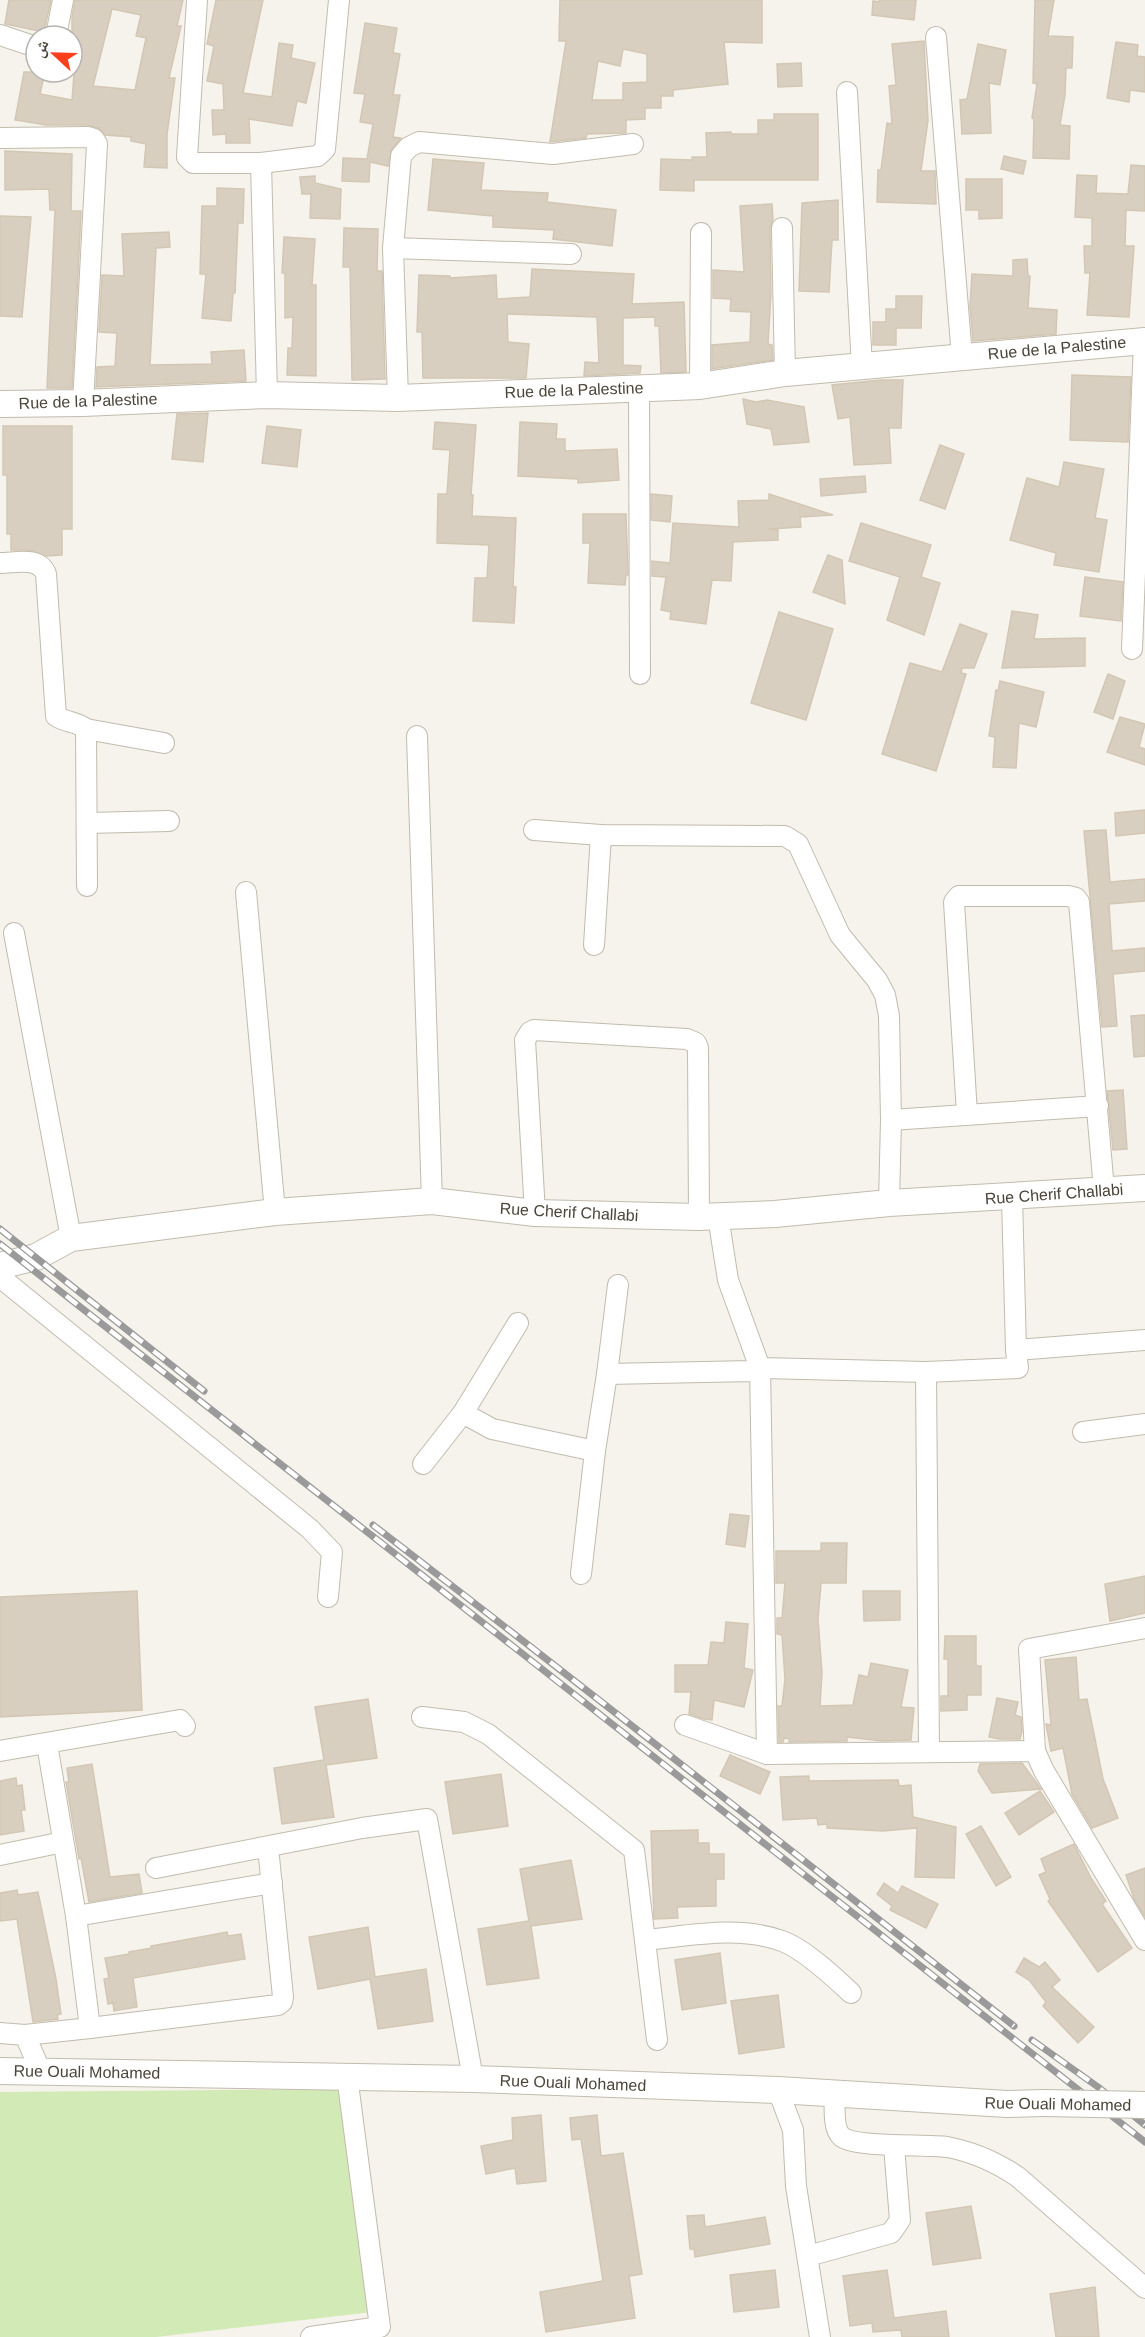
<svg xmlns="http://www.w3.org/2000/svg" width="1145" height="2337" viewBox="0 0 1145 2337" font-family="Arial,'Noto Naskh Arabic',sans-serif">
<rect width="100%" height="100%" fill="#f6f3ec"/>
<path fill="#d2eab5" d="M340 2089 372 2312 156 2337H0V2092Z"/>
<g fill="#d8cfc1" stroke="#d3c7b4" stroke-width="1.5" fill-rule="evenodd">
<path d="M9 0H51L44 32 5 24Z"/>
<path d="M75 0H183L177 26H181L169 78H175L167 134V168L144 167 146 144 131 141V137L105 135 98 128 88 125H46L15 120 24 72H45L40 94 72 100 75 62 72 61V17ZM112 9 141 15 136 36 146 38 135 90 93 86Z"/>
<path d="M216 0H263L243 93 272 97 279 43 293 45 291 58 315 63 306 103 297 101 292 126 249 119 250 143H226V134L213 135 212 110H224L223 84 207 81 214 46 207 44Z"/>
<path d="M560 0H762V43L724 42 728 84 673 90V96H661V108H645V119L626 120V133L587 134 586 138 550 142 566 41H559ZM623 49 647 54V82L623 83V100H592L598 61 620 66Z"/>
<path d="M879 0H916L914 20 872 15 873 1 879 2Z"/>
<path d="M1035 0H1054L1048 36 1073 37 1072 68H1066L1065 95 1060 125 1070 126 1069 159 1033 158 1034 119 1032 118 1037 84 1033 83Z"/>
<path d="M365 23 397 28 393 53 400 54 393 95H400L393 137 401 138 392 149 388 166 370 162 369 182 342 181 343 158 367 159 373 124 360 122 365 94 354 93Z"/>
<path d="M924 41 928 120 921 171H935L936 204 877 202 878 170H881L887 123 892 124 889 86 896 85 892 44Z"/>
<path d="M1116 42 1138 45 1137 56 1145 57V92L1130 90 1129 102 1107 98Z"/>
<path d="M978 44 1006 50 1000 85 989 83 991 133 962 134 960 100 967 99Z"/>
<path d="M801 63 802 86 778 87 777 64Z"/>
<path d="M774 114H818V180H694V191L660 190 661 159 692 160V157H707L706 133 731 132V134H758V120H774Z"/>
<path d="M5 151 72 154 71 211H81V214L72 388H47L55 210H50L49 189 5 190Z"/>
<path d="M1004 156 1026 161 1023 174 1001 169Z"/>
<path d="M433 159 484 163 481 190 548 193 547 202 616 210 612 246 553 239 554 230 493 227V216L428 210Z"/>
<path d="M1131 165 1145 166V211L1126 210 1125 246H1134L1129 317 1087 315 1090 273H1085L1084 246H1092V218L1075 217 1077 175 1097 176 1096 193 1128 194Z"/>
<path d="M315 176V183L341 189 340 219 310 218 311 194H302L300 177Z"/>
<path d="M966 179H1002V218L979 219V210H966Z"/>
<path d="M217 188 244 189 243 223H238L235 293H233L231 321 202 318 206 274H200L202 206H217Z"/>
<path d="M838 200V240H832L829 292 799 291 802 203Z"/>
<path d="M772 204 773 220 770 228 771 293 768 344 772 345 773 360 712 369V345L750 342 751 312 730 311 731 299 713 298V270L744 272 740 206Z"/>
<path d="M0 216 31 217 22 317 0 316Z"/>
<path d="M344 228 378 229 377 271H382L385 379 352 380 350 267H343Z"/>
<path d="M169 232 170 247 156 248 150 365 212 364 211 352 244 350 246 381 96 387 97 367 115 366 117 333 99 332 102 275 124 276 122 234Z"/>
<path d="M284 237 315 239 312 285H316V376L287 375 288 348H292L293 317 285 318V273H282Z"/>
<path d="M1027 259 1028 276H1030L1028 308 1057 310 1056 334 973 341 970 306 972 274 1013 276V260Z"/>
<path d="M532 269 634 274 632 304 684 302 686 372 661 373 659 326H655V317L623 318V365L641 366 640 373 584 376 585 362 599 363 597 317 507 314 508 342 529 344 526 378H423L422 332H417L419 275 450 276V278L496 275 497 299 530 297Z"/>
<path d="M896 296H922L921 328H896V345H873V322H886V309H896Z"/>
<path d="M1072 375 1131 377 1128 442 1070 440Z"/>
<path d="M881 380H903L901 428H889L891 463 854 465 850 417 838 419 832 385Z"/>
<path d="M743 399 756 402 767 400 804 407 809 442 774 445 771 429 747 424Z"/>
<path d="M208 413 203 462 172 459 177 414Z"/>
<path d="M435 422 476 425 471 495H473L472 516 516 518 513 587H516L514 623 473 621 475 578H487L489 545 437 543 438 494H447L450 450 433 449Z"/>
<path d="M520 422 557 424 556 439H565V451L617 449 619 480 578 483V479L518 476Z"/>
<path d="M3 426H72V529H62V555L46 556 28 550H11V534H7V475H3Z"/>
<path d="M267 426 301 430 297 467 262 463Z"/>
<path d="M940 445 964 454 945 509 920 500Z"/>
<path d="M1064 462 1104 469 1095 518 1107 520 1099 572 1054 565 1056 553 1010 540 1027 478 1059 487Z"/>
<path d="M865 476 866 492 821 496 820 479Z"/>
<path d="M651 494 672 496 670 522 651 520Z"/>
<path d="M769 494 833 515 800 517 801 527 769 529 778 530V540L733 542 731 581 712 580 706 624 670 619 671 612 661 610 666 577 652 576V561L670 563 673 523 739 527 738 501 769 500Z"/>
<path d="M583 514H626L628 575H626L625 585 588 583 590 543H583Z"/>
<path d="M861 523 931 545 921 577 940 583 924 635 887 620 900 577 849 561Z"/>
<path d="M828 555 842 560 845 604 813 592Z"/>
<path d="M1085 577 1123 582 1121 621 1080 616Z"/>
<path d="M1012 611 1038 615 1034 639 1085 638V666L1002 668Z"/>
<path d="M779 612 833 629 806 720 751 703Z"/>
<path d="M960 624 987 634 974 668H962L961 673 966 674 936 771 882 754 910 663 942 672Z"/>
<path d="M1108 674 1125 681 1113 719 1094 712Z"/>
<path d="M1000 681 1044 692 1036 727 1019 723 1016 768 993 767 995 737 989 736 996 690 998 691Z"/>
<path d="M1120 717 1145 724 1139 747 1145 749V765L1107 752Z"/>
<path d="M1145 810V833L1116 836 1115 813Z"/>
<path d="M1106 830 1110 882 1145 879V901L1109 904 1112 951 1145 948V971L1113 974 1117 1026 1102 1027 1084 831Z"/>
<path d="M1145 1015V1056L1134 1057 1131 1016Z"/>
<path d="M1123 1090 1127 1149 1113 1150 1107 1091Z"/>
<path d="M730 1514 749 1516 745 1547 726 1544Z"/>
<path d="M821 1543H847L846 1583H821L818 1619 822 1673 820 1706 853 1705 859 1675 868 1677 871 1663 908 1670 901 1707 914 1708 911 1740 882 1741 847 1737V1741L789 1742 790 1739 784 1738 783 1742H779L778 1706H782L785 1679 782 1635 777 1634V1618H782L785 1583H776V1551H821Z"/>
<path d="M1145 1576V1613L1110 1621 1105 1584Z"/>
<path d="M137 1591 142 1710 0 1717V1597Z"/>
<path d="M863 1591H900V1620L864 1621Z"/>
<path d="M726 1622 748 1624 744 1668 753 1670 744 1707 714 1700 712 1720 704 1719 689 1714 691 1692H675V1665H708L711 1642 724 1643Z"/>
<path d="M945 1636H976V1666H981V1695H967V1710L941 1711V1696H948V1659H944Z"/>
<path d="M1076 1657 1079 1700 1087 1699 1103 1779 1118 1818 1092 1828 1072 1794 1063 1748 1051 1751 1046 1724 1051 1725 1045 1660Z"/>
<path d="M997 1698 1018 1702 1015 1715 1021 1717 1022 1731 1020 1739H1000L989 1737Z"/>
<path d="M368 1699 377 1758 326 1765 334 1817 282 1824 274 1768 324 1760 315 1707Z"/>
<path d="M730 1755 770 1772 760 1794 720 1776Z"/>
<path d="M1022 1763 1041 1789 992 1793 978 1771 980 1764Z"/>
<path d="M92 1764 110 1877 139 1874 142 1893 89 1902 81 1858 79 1859 66 1782H69L67 1768Z"/>
<path d="M501 1774 508 1826 453 1834 445 1782Z"/>
<path d="M809 1776V1781L898 1780 899 1786 911 1785 913 1817 956 1827 954 1878 915 1877 917 1828 883 1831 827 1828V1824L818 1825 817 1818 783 1820 780 1777Z"/>
<path d="M16 1778 17 1786 22 1785 25 1810H21L24 1831 0 1835V1781Z"/>
<path d="M1040 1791 1054 1812 1019 1835 1005 1813Z"/>
<path d="M981 1826 1011 1877 996 1886 966 1834Z"/>
<path d="M698 1830V1843H709V1854H724V1879H716V1906L677 1907 678 1918 654 1919 651 1831Z"/>
<path d="M1074 1844 1091 1878 1106 1901 1102 1904 1132 1948 1098 1972 1048 1901 1050 1899 1039 1875 1046 1872 1041 1859Z"/>
<path d="M571 1860 582 1919 531 1926 539 1978 487 1985 478 1929 529 1921 520 1869Z"/>
<path d="M1145 1868V1917L1134 1899 1126 1875Z"/>
<path d="M884 1883 898 1893 902 1886 938 1904 926 1928 890 1910 892 1906 877 1894Z"/>
<path d="M17 1890 18 1895 38 1892 56 1979 61 2014 57 2015 58 2019 33 2022 17 1919 0 1921V1893Z"/>
<path d="M368 1927 375 1977 426 1969 433 2021 378 2029 370 1979 318 1989 309 1937Z"/>
<path d="M227 1932 228 1936 241 1934 245 1959 133 1978 137 2007 114 2011 113 2003 108 2004 104 1979 109 1978 105 1958 129 1954V1952L152 1948 151 1946Z"/>
<path d="M720 1953 726 2003 682 2010 675 1960Z"/>
<path d="M1024 1958 1039 1967 1045 1962 1060 1980 1052 1987 1094 2027 1078 2043 1043 2006 1046 2002 1029 1980 1016 1972Z"/>
<path d="M778 1995 784 2047 739 2054 731 2001Z"/>
<path d="M541 2115 546 2181 517 2184 515 2168 486 2174 481 2146 513 2140 512 2118Z"/>
<path d="M597 2115 601 2156 623 2153 642 2274 629 2276 635 2318 546 2332 540 2292 603 2281 581 2139 572 2140 570 2118Z"/>
<path d="M971 2206 981 2258 933 2265 926 2213Z"/>
<path d="M704 2215 705 2227 765 2217 770 2244 695 2257 694 2249H690L687 2216Z"/>
<path d="M775 2270 779 2307 734 2312 730 2275Z"/>
<path d="M887 2270 894 2318 946 2311 949 2337H902L901 2330 873 2332 872 2323 850 2326 843 2276Z"/>
<path d="M1095 2287 1099 2337H1056L1050 2294Z"/>
</g>
<g fill="none" stroke-linecap="round" stroke-linejoin="round">
<g stroke="#c2bbae" stroke-width="22">
<g id="minor">
<path d="M197 0 187 157 193 163H261L318 156 325 149 339 0"/>
<path d="M0 35 36 47"/>
<path d="M56 36 63 0"/>
<path d="M936 37 962 357"/>
<path d="M847 92 862 367"/>
<path d="M0 138 88 137 94 139 97 144 83 403"/>
<path d="M261 163 267 395"/>
<path d="M782 228 785 373"/>
<path d="M393 248 401 156 409 147 419 142 553 154 633 144"/>
<path d="M700 386 701 233"/>
<path d="M639 387 640 674"/>
<path d="M398 398 393 248 571 254"/>
<path d="M0 563C16 563 39 556 46 574L56 716C66 723 77 721 86 729L87 886"/>
<path d="M1132 649 1144 341"/>
<path d="M86 729 164 743"/>
<path d="M417 736 432 1201"/>
<path d="M87 823 169 821"/>
<path d="M534 830 601 835 785 836 798 844 840 935 877 980 885 995 889 1016 891 1120 889 1203"/>
<path d="M246 892 275 1212"/>
<path d="M14 933 71 1238"/>
<path d="M594 945 601 835"/>
<path d="M967 1114 954 902 959 896H1068L1076 898 1079 902 1104 1190"/>
<path d="M891 1120 1098 1106"/>
<path d="M1012 1197 1016 1350 1145 1340"/>
<path d="M535 1213 525 1040 530 1032 534 1030 687 1039 696 1043 698 1048 699 1217"/>
<path d="M718 1216 728 1280 760 1368 926 1372 1018 1368 1016 1350"/>
<path d="M0 1277 310 1529 332 1552 328 1597"/>
<path d="M618 1285 607 1374 752 1371 760 1368 767 1754"/>
<path d="M518 1323 463 1413 492 1429 595 1451 607 1374"/>
<path d="M926 1372 929 1751"/>
<path d="M1083 1432 1145 1424"/>
<path d="M423 1464 463 1413"/>
<path d="M581 1574 595 1451"/>
<path d="M422 1717 464 1722 488 1734 634 1850 657 2040"/>
<path d="M685 1725 767 1754 1035 1751 1044 1771 1145 1940"/>
<path d="M0 1751 180 1720 185 1726"/>
<path d="M1035 1751 1029 1649 1145 1628"/>
<path d="M0 1855 63 1842"/>
<path d="M156 1868 362 1828 427 1819 473 2079"/>
<path d="M76 1916 272 1883"/>
<path d="M645 1940C689 1936 738 1925 782 1941 804 1949 833 1976 851 1993"/>
<path d="M90 2028 278 2005 282 2002 283 1997 268 1847"/>
<path d="M0 2033 25 2035 40 2070"/>
<path d="M25 2035 90 2028 76 1916 47 1744"/>
<path d="M778 2090 793 2130 796 2186 820 2337"/>
<path d="M835 2093C835 2104 832 2129 842 2137 857 2148 925 2144 947 2147 974 2152 996 2162 1018 2177L1145 2288"/>
<path d="M808 2256 891 2233 900 2220 894 2146"/>
<path d="M311 2337 380 2327 347 2076"/>
</g>
</g>
<g stroke="#c2bbae" stroke-width="28">
<g id="tertiary">
<path d="M0 404 83 403 267 395 398 398 700 386 785 373 1145 341"/>
<path d="M0 1266 36 1257 71 1238 275 1212 432 1201 535 1213 699 1217 775 1214 889 1203 1145 1188"/>
<path d="M0 2071 473 2079 778 2090 1007 2104 1044 2103"/>
</g>
</g>
<use href="#minor" stroke="#fff" stroke-width="20"/>
<use href="#tertiary" stroke="#fff" stroke-width="26"/>
<g stroke="#9a9a9a" stroke-width="7">
<g id="rail">
<path d="M0 1229 204 1391"/>
<path d="M0 1244 1145 2142"/>
<path d="M373 1525C588 1690 801 1858 1014 2026"/>
<path d="M1032 2040 1098 2087 1145 2125"/>
</g>
</g>
<use href="#rail" stroke="#fff" stroke-width="4.5" stroke-dasharray="14" stroke-linecap="butt"/>
<g stroke="#c2bbae" stroke-width="28" stroke-linecap="butt">
<path id="tertiary-bridge" d="M1044 2103 1145 2105"/>
</g>
<use href="#tertiary-bridge" stroke="#fff" stroke-width="26"/>
</g>
<g text-anchor="middle" dominant-baseline="central" stroke-width="5" stroke-linejoin="round" paint-order="stroke">
<g font-size="16" fill="#4b4439" stroke="#fff">
<text transform="translate(1057 348) rotate(-5)">Rue de la Palestine</text>
<text transform="translate(574 390) rotate(-2)">Rue de la Palestine</text>
<text transform="translate(88 401) rotate(-2)">Rue de la Palestine</text>
<text transform="translate(1054 1194) rotate(-4)">Rue Cherif Challabi</text>
<text transform="translate(569 1212) rotate(3)">Rue Cherif Challabi</text>
<text transform="translate(87 2072) rotate(1)">Rue Ouali Mohamed</text>
<text transform="translate(573 2083) rotate(2)">Rue Ouali Mohamed</text>
<text transform="translate(1058 2104) rotate(1)">Rue Ouali Mohamed</text>
</g>
</g>
<g transform="translate(54 54) rotate(292)"><circle r="28" fill="#ffffff" stroke="#b7b4b0" stroke-width="1.5"/>
<path d="M0-4.5L10 22L0 15L-10 22Z" fill="#fc3f1d"/>
<text y="-9" font-size="16" font-weight="bold" text-anchor="middle" fill="#4b4439">ش</text>
</g>
</svg>
